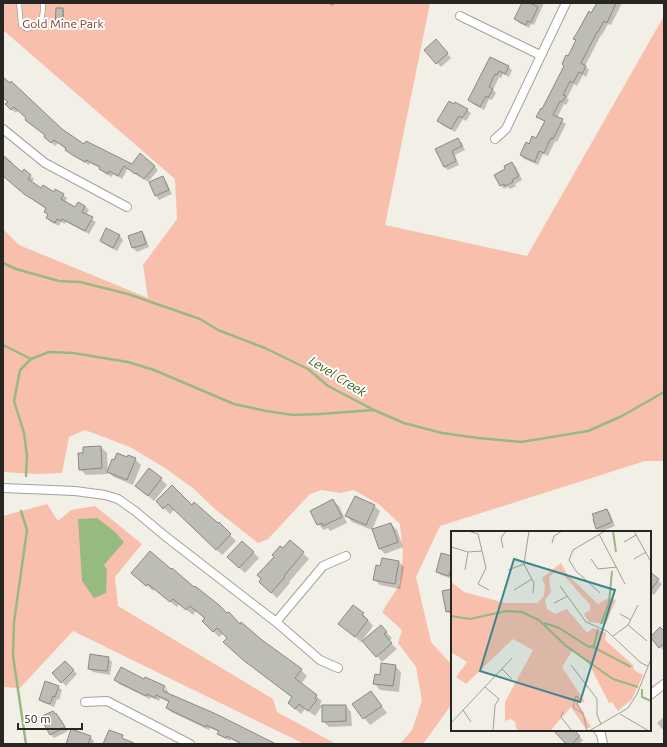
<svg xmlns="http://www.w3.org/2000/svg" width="667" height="747" viewBox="0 0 667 747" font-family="Ubuntu,sans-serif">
<rect width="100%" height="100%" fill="#f2efe7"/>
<g fill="#f8bfac">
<path d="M3 3H430L385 225 527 256 664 16V461H645L440 526 416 577 431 642 452 665V704L423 744H400L412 730 422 701 416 667 398 643 402 630 382 612 400 584 403 554 400 524 380 505 354 490 341 493 321 490 310 494 268 539 258 543 216 510 194 489 165 468 130 447 85 430 69 437 62 473 38 474 3 472V229L19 245 148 298 143 265 177 219 175 179 3 30Z"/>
<path d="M47 504 58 521 71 510 95 506 142 544 115 577 118 606 273 699 277 712 336 744H304L73 631 20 688 3 687V516Z"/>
</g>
<path fill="#97ba81" d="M97 518 114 531 124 542 104 565 107 570 106 593 94 598 82 581 78 519Z"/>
<g fill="#0003">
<path d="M327 3H335L333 6Z"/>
<path d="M524 3H544L534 25 531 24 529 28 519 23 516 19Z"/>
<path d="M598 3H622L611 25 608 24 602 35H601L585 66 589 70 586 77 583 75 577 86 574 84 567 98 569 100 566 105 564 104 557 118 566 124 557 142 555 141 548 156 543 154 538 165 524 159 521 155 529 145 537 139 545 122 537 117 542 110 565 66 576 41 574 39Z"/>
<path d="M63 9 64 10V29H58L56 27Z"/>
<path d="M439 44 451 58 441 67 425 50Z"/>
<path d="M491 58 508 67 512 70 509 77 503 74 501 78 499 77 493 90 496 93 492 100 489 99 484 110 473 104 469 100Z"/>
<path d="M3 78 62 130 85 146 132 165 154 166 158 170 148 182 140 176 139 177 128 168 122 179 113 174 112 177 104 173 100 168 90 163 89 165 79 159 58 143 55 146 49 140 46 136 30 124 26 120 27 119 18 110 16 113 10 108 9 102 3 97Z"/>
<path d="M467 110 471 113 466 121 463 119 455 132 442 125 439 121Z"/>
<path d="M458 139 462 143 465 150 455 155 459 165 448 170 444 167 436 149Z"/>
<path d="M4 155 13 163 12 165 22 173 30 176 34 179 31 183 41 190 54 194 63 195 67 198 64 203 76 208 78 203 85 206 89 210 86 215 96 222 89 234 66 222 65 224 61 222 59 226 51 222 47 218 49 215 45 211 46 209 29 197 3 175V156Z"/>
<path d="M512 163 516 167 522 180 515 184 516 186 510 189 508 187 504 189 501 185 507 170Z"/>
<path d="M162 178 166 181 172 194 159 200 156 196 150 183Z"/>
<path d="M107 229 120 236 123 240 117 251 104 244 101 240Z"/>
<path d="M142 232 145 236 149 247 137 252 133 248 129 236Z"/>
<path d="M101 447 107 453 108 474 86 475 80 469 84 454Z"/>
<path d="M127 458 135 459 141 465 133 485 114 477 108 472Z"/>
<path d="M161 479 167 485 154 501 142 491Z"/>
<path d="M157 501 192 506 218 525 219 524 236 541 222 555 175 509 170 514Z"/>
<path d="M333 501 339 506 347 523 330 531 328 528 324 530 318 524Z"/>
<path d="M374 506 380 511 372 530 352 522 347 516Z"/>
<path d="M606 510 610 513 615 526 600 532 597 529 594 520Z"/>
<path d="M391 524 397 530 403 547 385 554 379 548Z"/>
<path d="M290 541 309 559 289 582 290 583 277 598 266 588 275 557Z"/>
<path d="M253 552 259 558 245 573 234 563Z"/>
<path d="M452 557V579L441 575 437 572Z"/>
<path d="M399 562 404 567 400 589 380 585 374 579 381 567Z"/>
<path d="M650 574 662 584 654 595 650 592Z"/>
<path d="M139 578 240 625 301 670 307 676 301 684 322 701 320 704 322 706 315 716 305 709 301 714 295 709 293 698 250 665 230 648 228 638 224 633 219 637 213 631 205 619 196 611 193 615 179 604 177 607 154 589 153 591Z"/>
<path d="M452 590V622L451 615 447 611Z"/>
<path d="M353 606 363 614 373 626 361 642 340 624Z"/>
<path d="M386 632 392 638 389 641 397 649 382 662 364 641Z"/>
<path d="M664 632V651L651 637Z"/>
<path d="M108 658 112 662 110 675 93 672 89 669Z"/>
<path d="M65 662 77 674 66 686 53 673Z"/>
<path d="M395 666 401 672 399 692 380 690 375 684 381 676Z"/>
<path d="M146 678 165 687 162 696 166 688 168 691 167 694 273 744H240L231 739 230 741 222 737 219 734V732L210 728 209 730 171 712 167 708 170 703 160 698 159 701 151 697 150 699 119 684 115 680H145Z"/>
<path d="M58 687 62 690 59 700 57 699 54 707 44 703 40 700Z"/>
<path d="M371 692 387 713 370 725 354 705Z"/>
<path d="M346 706 351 712 352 726 329 727 323 721Z"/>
<path d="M56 714 60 718 68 731 54 738 51 735Z"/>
<path d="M664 717V731L657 723Z"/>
<path d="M554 730H572L583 740 579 744H567Z"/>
<path d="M90 737 94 741 93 744H67Z"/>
</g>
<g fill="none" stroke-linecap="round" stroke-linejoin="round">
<g stroke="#97ba81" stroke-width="2.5">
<path d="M3 263 16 269 59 281 80 282 128 294 200 319 218 330 265 348 308 369 328 386 374 410 404 423 442 433 478 438 521 442 588 431 622 416 664 392"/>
<path d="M3 345 31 359"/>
<path d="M26 476 27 456 24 433 14 401 20 370 31 359 49 352 73 353 128 362 154 370 234 404 266 411 293 415 320 414 374 410"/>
<path d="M21 511 27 530 14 622 13 656 26 744"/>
</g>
</g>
<g fill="#bdbdb6" stroke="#8a8a83">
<path d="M522 3H530L538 7 531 22 527 21 526 25 514 19Z"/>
<path d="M597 3H616L607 23 604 21 598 32H597L581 63 586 66 582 74 579 72 573 83 570 81 563 95 566 96 562 102 560 101 553 115 563 119 553 139 551 138 544 153 539 151 535 162 520 155 526 142 529 144 532 136 536 138 545 121 536 117 541 108 542 109 564 66 562 64 566 55 568 56 576 40 573 39 578 31 589 11 591 13Z"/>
<path d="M56 8H63V28H55Z"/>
<path d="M436 39 448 53 436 64 424 50Z"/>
<path d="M490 57 509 66 505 74 499 71 497 75 495 74 489 87 493 89 488 98 486 96 480 107 468 100Z"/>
<path d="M3 77 10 83 11 81 62 129 84 144 86 141 132 164 140 153 155 166 144 179 136 173 135 174 124 166 118 176 109 171 108 174 99 169 100 167 86 160 85 162 74 156 65 150 66 148 54 140 51 143 44 137 45 135 25 120 26 118 14 107 11 110 5 104 8 102 3 98Z"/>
<path d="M449 101 454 104 455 102 468 109 462 118 459 116 451 129 437 121Z"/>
<path d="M458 138 462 146 452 151 456 161 444 167 435 149Z"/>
<path d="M3 156 22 172 24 169 31 175 28 179 41 188 43 185 54 192 55 189 64 194 61 199 75 207 78 202 85 206 82 212 93 217 85 231 62 219 61 221 57 219 55 223 46 218 48 214 44 212 46 208 24 194 3 176Z"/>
<path d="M512 162 519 176 512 180 513 182 505 186 504 184 500 186 494 175 505 169 504 166Z"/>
<path d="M163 176 169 190 155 196 149 182Z"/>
<path d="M106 228 120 235 113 248 100 241Z"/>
<path d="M142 231 146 244 132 248 128 236Z"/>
<path d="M101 446 102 468 79 470 78 453H83V447Z"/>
<path d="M117 453 127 457 128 455 136 458 127 480 107 472 112 459 114 460Z"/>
<path d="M149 468 162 478 148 496 135 486Z"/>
<path d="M172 485 192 505 194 502 218 523 219 522 231 534 216 550 168 504 163 509 156 501Z"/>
<path d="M355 496 375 505 366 525 345 516Z"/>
<path d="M333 499 342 517 323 526 322 523 317 525 310 511Z"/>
<path d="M607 509 612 522 596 529 593 519 594 518 592 514Z"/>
<path d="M391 523 398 542 379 549 372 529Z"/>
<path d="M290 540 304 552 284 576 285 577 271 593 259 582 261 579 257 575 274 557 272 555 280 546 283 548Z"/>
<path d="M242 541 254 552 239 568 227 557Z"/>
<path d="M150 551 171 569 172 568 194 587 195 586 219 605 227 613 229 612 240 624 241 622 262 640 302 669 295 678 317 695 315 698 317 700 308 711 299 704 295 709 288 703 292 697 243 660 223 642 227 638 217 628 213 632 202 621 205 618 190 606 186 610 173 599 170 602 148 584 146 586 131 573Z"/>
<path d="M441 553 452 556V564L449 576 436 572Z"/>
<path d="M382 558 399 561 395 584 373 580 376 565 380 566Z"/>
<path d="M650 572 659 579 650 591Z"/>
<path d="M452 589V611L446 612 442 591Z"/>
<path d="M353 605 364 613 362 615 368 620 355 637 338 624Z"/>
<path d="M381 625 387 632 384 634 392 643 376 657 362 641Z"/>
<path d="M660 627 664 631V643L659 648 650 637Z"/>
<path d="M90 654 109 657 107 671 88 669Z"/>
<path d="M65 661 74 670 61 683 52 673Z"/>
<path d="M381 663 396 665 393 686 373 684 375 674 380 675Z"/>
<path d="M121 667 144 679 145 677 165 686 163 691 216 714 276 744H242L227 736 226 738 217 734 219 731 206 725V727L166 708 169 701 156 695 155 698 147 694 146 696 114 680Z"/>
<path d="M45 681 59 686 55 697 53 696 50 704 39 700Z"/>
<path d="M371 691 382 706 363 719 352 704Z"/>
<path d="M322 705H346V721L322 722Z"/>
<path d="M53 711 55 714 56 713 65 727 50 735 40 717Z"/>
<path d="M71 729 91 736 88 744H66Z"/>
<path d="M109 730 123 735 122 738 136 744H103Z"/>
<path d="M553 730H574L580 736 572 744H566Z"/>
</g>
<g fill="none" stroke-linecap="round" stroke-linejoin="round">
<g stroke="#a5a29b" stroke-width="5.5">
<path id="service" d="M19 3 21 25 27 29C43 25 43 18 43 3"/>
</g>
<g stroke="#a5a29b" stroke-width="10">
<g id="minor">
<path d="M460 16 540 55"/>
<path d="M3 129 45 163 127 207"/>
<path d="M495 139 506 129 566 3"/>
<path d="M3 488 75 491 105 495 118 499 135 511 165 536 276 622 320 660 338 668"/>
<path d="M276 622 323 566 346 556"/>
<path d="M650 695 664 684"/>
<path d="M85 702 107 701 190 744"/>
<path d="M598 730 601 734 603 744"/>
</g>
</g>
<use href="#service" stroke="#fff" stroke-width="4"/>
<use href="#minor" stroke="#fff" stroke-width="8"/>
</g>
<g text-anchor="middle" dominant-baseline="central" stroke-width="4" stroke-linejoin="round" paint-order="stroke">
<g font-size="12" fill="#87361a" stroke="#fff">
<text x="63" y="23">Gold Mine Park</text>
</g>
<g font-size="13" font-style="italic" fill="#396312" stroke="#fff">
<text transform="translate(338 376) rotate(32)">Level Creek</text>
</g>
</g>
<g transform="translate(451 531)">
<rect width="200" height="200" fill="#f2efe7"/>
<path d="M110 32 116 43 147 73 158 67 165 69 155 93 138 91 133 83 139 79V74L110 41 105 40 98 46 100 61 94 69 96 78 104 83 116 78 136 102 142 97 155 102 154 109 182 134 183 139 192 144 181 168 167 180 161 171 158 172 138 133 121 120 111 136 134 171 127 172 140 196 135 198 120 176 99 200H66L64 191 60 188 54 190V171L82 119 62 108 15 153 5 146 16 131 0 121V51L13 61 54 72H87L93 65 94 55 91 47Z" fill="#f8bfac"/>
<path fill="none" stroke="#97ba81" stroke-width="2" d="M162 0 165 21M0 85 19 88 55 80 71 81 88 89 114 114 162 148 187 156M93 92 108 97 138 116 143 115 147 98M150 93 158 72 161 40M142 116 180 136M191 158V166L200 170"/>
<path fill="none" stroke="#a19f99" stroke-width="1" d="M17 0 27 3 35 37 27 53 38 59M78 0 73 33 83 52 82 62M183 0 200 31M148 3 174 53M173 11 185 4M101 12 103 5 111 0M0 16 17 21 31 20M52 17 50 7 55 0M140 28 147 38 166 36M183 28 195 21M14 39 17 21M57 39 73 33M109 55 135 91 156 100 190 132 197 135M63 59 81 48M149 62 125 40 118 29 122 19 154 0M103 72 117 65M169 83 180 89M177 94 196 110M162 105 177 94 187 74M120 134 146 168V184L150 193M51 138 61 148M34 156 48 168 44 174 42 200M12 179 20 191M112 181 110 186 121 200M132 183 122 176 125 165 127 166 126 174 132 182 136 200M169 183 198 200M0 192 61 127M138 200 177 177 186 163 200 128"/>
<path fill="#3e858d" fill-opacity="0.15" stroke="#3e858d" stroke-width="2" d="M63 28 164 59 129 171 29 140Z"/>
<rect width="200" height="200" fill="none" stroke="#272623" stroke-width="2"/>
</g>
<rect width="667" height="747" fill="none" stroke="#272623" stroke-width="8"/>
<path d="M18 723v6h64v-6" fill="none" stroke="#272623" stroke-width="2"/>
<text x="24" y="723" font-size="12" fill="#272623" stroke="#ffffff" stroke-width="3" paint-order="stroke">50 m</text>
</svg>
